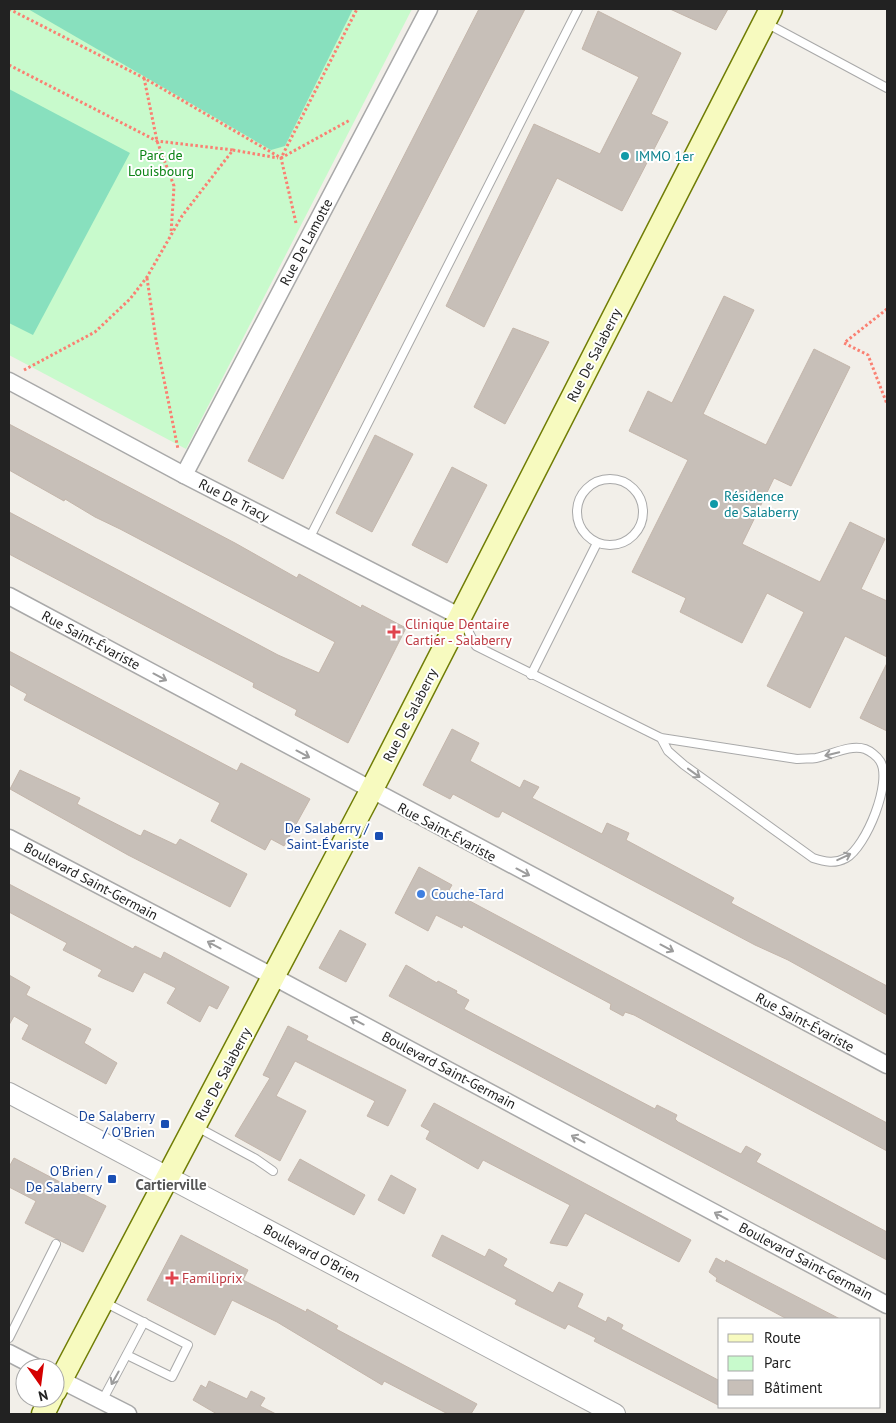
<svg xmlns="http://www.w3.org/2000/svg" width="896" height="1423" viewBox="0 0 896 1423" font-family="'PT Sans',sans-serif">
<rect width="100%" height="100%" fill="#f2efe9"/>
<path fill="#c8facc" d="M9 9H412L186 449 9 355Z"/>
<g fill="#88e0be">
<path d="M28 9H353L285 146 271 150Z"/>
<path d="M9 89 130 153 33 335 9 323Z"/>
</g>
<g fill="#c7bfb8" stroke="#c4b6ab">
<path d="M479 9H525L283 479 248 461Z"/>
<path d="M670 9H728L716 30Z"/>
<path d="M598 11 681 53 651 114 668 122 622 211 557 178 484 327 446 306 534 124 600 154 639 77 582 49Z"/>
<path d="M724 296 754 310 703 414 766 445 814 349 850 367 791 486 774 478 742 544 820 582 850 522 885 539 861 589 887 601V657L845 636 810 708 767 686 804 612 767 593 742 643 680 612 686 598 632 572 688 460 629 431 648 391 672 403Z"/>
<path d="M513 328 549 342 505 424 474 407Z"/>
<path d="M9 424 235 543 297 578 299 574 361 608 362 605 406 628 348 743 295 715 297 710 253 687 254 683 9 554V512L278 655 319 673 335 642 120 529 95 517 65 499 64 501 9 470Z"/>
<path d="M375 435 413 454 372 532 336 513Z"/>
<path d="M452 467 487 485 447 563 412 545Z"/>
<path d="M9 651 237 771 241 763 310 799 284 846 271 839 265 850 211 821 220 803 24 700 27 694 9 684Z"/>
<path d="M887 663V731L860 718Z"/>
<path d="M452 729 479 743 470 761 520 788 524 780 539 787 532 798 602 834 607 823 629 833 626 840 734 898 731 903 887 986V1015L788 960 755 945 502 811 499 817H496L453 794 450 799 423 785Z"/>
<path d="M20 770 80 798 77 804 138 835 141 836 144 830 176 845 180 839 247 874 230 907 128 855 10 789Z"/>
<path d="M419 867 452 885 449 890 887 1123V1151L634 1015 625 1012 623 1016 610 1009 611 1004 463 925 462 928 436 915 428 931 395 913Z"/>
<path d="M9 884 133 949 135 946 161 959 164 952 229 987 217 1009 209 1005 200 1022 167 1003 176 988 144 972 133 992 98 976 102 970 63 950 67 943 9 912Z"/>
<path d="M340 930 366 944 346 982 319 968Z"/>
<path d="M406 965 437 983 438 981 457 991 456 993 469 1000 464 1009 483 1019 655 1109 657 1105 677 1115 675 1119 678 1122 727 1147 741 1154 746 1146 761 1154 756 1162 887 1232V1260L389 996Z"/>
<path d="M9 975 30 987 26 995 91 1029 84 1043 117 1063 106 1084 22 1039 29 1025 14 1016 9 1025Z"/>
<path d="M288 1026 308 1036 306 1040 406 1090 388 1126 367 1116 375 1101 295 1061 276 1096 306 1111 280 1161 235 1136 270 1078 263 1075Z"/>
<path d="M434 1103 691 1240 679 1262 585 1213 567 1246 550 1243 570 1205 483 1160 478 1169 426 1139 430 1131 421 1126Z"/>
<path d="M14 1158 106 1206 83 1252 25 1223 36 1201 9 1187V1167Z"/>
<path d="M300 1159 365 1195 354 1215 288 1180Z"/>
<path d="M391 1175 416 1189 404 1214 378 1200Z"/>
<path d="M181 1235 248 1270 243 1280 306 1312 307 1309 338 1326 336 1329 477 1404 471 1414H448L384 1381 382 1385 277 1322 232 1300 215 1335 147 1300Z"/>
<path d="M442 1235 485 1257 489 1249 507 1259 503 1266 553 1293 559 1282 583 1294 577 1307 606 1322 608 1317 623 1325 621 1329 720 1381V1406L594 1341 596 1338 568 1324 565 1329 515 1304 517 1300 432 1256Z"/>
<path d="M716 1258 725 1263 726 1260 840 1319H787L716 1281 717 1278 709 1272Z"/>
<path d="M209 1381 247 1399 251 1391 265 1398 260 1406 276 1414H217L193 1400 201 1385 206 1388Z"/>
</g>
<g fill="none" stroke-linecap="round" stroke-linejoin="round">
<g stroke="#a9a9a9" stroke-width="10">
<g id="service">
<path d="M766 23 887 88"/>
<circle cx="610" cy="512" r="33"/>
<path d="M309 539 578 9"/>
<path d="M463 621 476 646 661 738 797 759C803 758 810 759 816 758 831 755 850 744 865 749 870 751 877 756 880 761 893 781 866 847 846 858 835 864 825 862 813 858L684 765 668 751 661 738"/>
<path d="M531 675 597 543"/>
<path d="M197 1127 256 1159 273 1171"/>
<path d="M104 1302 188 1345 172 1377 127 1355"/>
<path d="M9 1338 56 1244"/>
<path d="M102 1401 144 1322"/>
</g>
</g>
<g stroke="#a9a9a9" stroke-width="19">
<g id="minor">
<path d="M9 381 184 475 461 617"/>
<path d="M184 475 429 9"/>
<path d="M9 596 887 1065"/>
<path d="M9 838 274 977 887 1305"/>
<path d="M9 1353 38 1368"/>
<path d="M55 1377 128 1414"/>
</g>
</g>
<g stroke="#a9a9a9" stroke-width="22">
<path id="tertiary" d="M9 1093 615 1414"/>
</g>
<g stroke="#707d05" stroke-width="25">
<g id="secondary">
<path d="M55 1391 371 791 771 9"/>
<path d="M43 1414 51 1398"/>
</g>
</g>
<g stroke="#fa8072" stroke-width="3" stroke-dasharray="2.5 2.5" stroke-linecap="butt">
<path d="M9 9 144 78 281 158 350 120"/>
<path d="M9 65 157 141 233 150"/>
<path d="M144 78 157 141 174 186 171 234"/>
<path d="M296 223 281 158 357 9"/>
<path d="M147 278 156 340 178 449"/>
<path d="M887 309 844 343 868 355 887 404"/>
<path d="M24 370 95 332 130 299 147 277 182 216 233 150 278 158"/>
</g>
<use href="#service" stroke="#fff" stroke-width="8"/>
<use href="#minor" stroke="#fff" stroke-width="16"/>
<use href="#tertiary" stroke="#fff" stroke-width="20"/>
<use href="#secondary" stroke="#f7fabf" stroke-width="22"/>
</g>
<defs><path id="oneway-shaft" d="M-6 0H5M1.5-3L5.5 0L1.5 3" fill="none" stroke-width="1.6" stroke-linecap="round" stroke-linejoin="round" transform="scale(1.25)"/></defs>
<g stroke="#9c9c9c">
<use href="#oneway-shaft" transform="translate(160 677) rotate(28)"/>
<use href="#oneway-shaft" transform="translate(303 754) rotate(28)"/>
<use href="#oneway-shaft" transform="translate(832 754) rotate(166)"/>
<use href="#oneway-shaft" transform="translate(694 773) rotate(36)"/>
<use href="#oneway-shaft" transform="translate(844 857) rotate(-25)"/>
<use href="#oneway-shaft" transform="translate(523 872) rotate(28)"/>
<use href="#oneway-shaft" transform="translate(214 945) rotate(-152)"/>
<use href="#oneway-shaft" transform="translate(667 948) rotate(28)"/>
<use href="#oneway-shaft" transform="translate(357 1021) rotate(-152)"/>
<use href="#oneway-shaft" transform="translate(578 1139) rotate(-152)"/>
<use href="#oneway-shaft" transform="translate(721 1216) rotate(-152)"/>
<use href="#oneway-shaft" transform="translate(115 1378) rotate(119)"/>
</g>
<g fill="#0f9aa8" stroke="#fff" stroke-width="2">
<circle cx="625" cy="156" r="5"/>
<circle cx="714" cy="504" r="5"/>
</g>
<g fill="#e0444e" stroke="#fff" stroke-width="2">
<path d="M391.5 624.5h5v5h5v5h-5v5h-5v-5h-5v-5h5z"/>
<path d="M169.5 1270.5h5v5h5v5h-5v5h-5v-5h-5v-5h5z"/>
</g>
<g fill="#1a4fb4" stroke="#fff" stroke-width="2">
<rect x="374" y="831" width="10" height="10" rx="2.5"/>
<rect x="160" y="1119" width="10" height="10" rx="2.5"/>
<rect x="107" y="1174" width="10" height="10" rx="2.5"/>
</g>
<circle fill="#3f7fe0" stroke="#fff" stroke-width="2" cx="421" cy="894" r="5"/>
<g text-anchor="middle" dominant-baseline="central" stroke-width="4" stroke-linejoin="round" paint-order="stroke">
<g font-size="14" fill="#0c8416" stroke="#fff">
<text x="161" y="155">Parc de<tspan x="161" dy="16">Louisbourg</tspan></text>
</g>
<g font-size="14" fill="#0d838f" stroke="#fff" text-anchor="start">
<text x="635" y="156">IMMO 1er</text>
<text x="724" y="496">Résidence<tspan x="724" dy="16">de Salaberry</tspan></text>
</g>
<g font-size="14" fill="#222" stroke="#fff">
<text transform="translate(306 242) rotate(-62)">Rue De Lamotte</text>
<text transform="translate(594 355) rotate(-63)">Rue De Salaberry</text>
<text transform="translate(234 500) rotate(27)">Rue De Tracy</text>
<text transform="translate(91 640) rotate(28)">Rue Saint-Évariste</text>
<text transform="translate(410 715) rotate(-63)">Rue De Salaberry</text>
<text transform="translate(447 832) rotate(28)">Rue Saint-Évariste</text>
<text transform="translate(91 881) rotate(28)">Boulevard Saint-Germain</text>
<text transform="translate(805 1022) rotate(28)">Rue Saint-Évariste</text>
<text transform="translate(449 1070) rotate(28)">Boulevard Saint-Germain</text>
<text transform="translate(223 1074) rotate(-62)">Rue De Salaberry</text>
<text transform="translate(312 1253) rotate(28)">Boulevard O'Brien</text>
<text transform="translate(806 1261) rotate(28)">Boulevard Saint-Germain</text>
</g>
<g font-size="14" fill="#be3a42" stroke="#fff" text-anchor="start">
<text x="405" y="624">Clinique Dentaire<tspan x="405" dy="16">Cartier - Salaberry</tspan></text>
<text x="182" y="1278">Familiprix</text>
</g>
<g font-size="14" fill="#164399" stroke="#fff" text-anchor="end">
<text x="369" y="828">De Salaberry /<tspan x="369" dy="16">Saint-Évariste</tspan></text>
<text x="155" y="1116">De Salaberry<tspan x="155" dy="16">/ O'Brien</tspan></text>
<text x="102" y="1171">O'Brien /<tspan x="102" dy="16">De Salaberry</tspan></text>
</g>
<g font-size="14" fill="#366cbe" stroke="#fff" text-anchor="start">
<text x="431" y="894">Couche-Tard</text>
</g>
<g font-size="15" font-weight="bold" fill="#555" stroke="#fff">
<text x="171" y="1184">Cartierville</text>
</g>
</g>
<rect width="896" height="1423" fill="none" stroke="#222222" stroke-width="20"/>
<rect x="718" y="1318" width="162" height="90" fill="#ffffff" stroke="#a7a7a7"/>
<rect x="728" y="1334" width="25" height="8" fill="#f7fabf" stroke="#a7a7a7"/>
<text x="764" y="1343" font-size="15" fill="#222222">Route</text>
<rect x="728" y="1356" width="25" height="15" fill="#c8facc" stroke="#a7a7a7"/>
<text x="764" y="1368" font-size="15" fill="#222222">Parc</text>
<rect x="728" y="1380" width="25" height="15" fill="#c7bfb8" stroke="#a7a7a7"/>
<text x="764" y="1393" font-size="15" fill="#222222">Bâtiment</text>
<g transform="translate(40 1383) rotate(166)"><circle r="24" fill="#ffffff" stroke="#a7a7a7"/>
<path d="M0-4L9 19L0 12L-9 19Z" fill="#d40000"/>
<text y="-8" font-size="14" font-weight="bold" text-anchor="middle" fill="#222222">N</text>
</g>
</svg>
